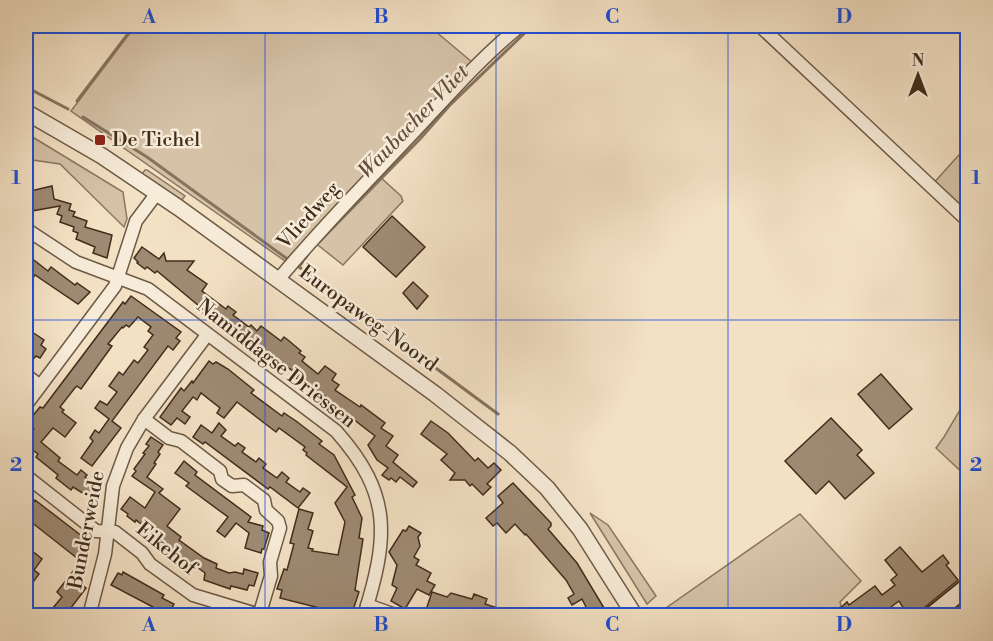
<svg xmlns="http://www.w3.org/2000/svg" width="993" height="641" viewBox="0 0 993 641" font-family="'Libre Bodoni',serif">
<rect width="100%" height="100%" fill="#f3e1c4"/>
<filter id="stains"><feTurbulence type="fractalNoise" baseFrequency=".00333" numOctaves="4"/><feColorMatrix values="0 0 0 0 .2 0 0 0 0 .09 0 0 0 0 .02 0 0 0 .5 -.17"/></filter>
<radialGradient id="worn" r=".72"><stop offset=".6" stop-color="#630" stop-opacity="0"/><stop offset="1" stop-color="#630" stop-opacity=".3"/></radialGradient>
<g fill="#d5c2a7" stroke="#8b7761" stroke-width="1.5">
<path d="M135 26H429L472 62 285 261 71 111Z"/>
<path d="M26 133 123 192 127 219 124 227 60 164 26 159Z"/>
<path d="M967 146V217L931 186Z"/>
<path d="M145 170H147L185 196 181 201 142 174Z"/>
<path d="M379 176 401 196 403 201 343 265 314 242Z"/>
<path d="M967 398V477L936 448 944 437Z"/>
<path d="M590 513 608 525 656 596 647 604Z"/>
<path d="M800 514 861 581 840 602 841 606 831 615H656Z"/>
</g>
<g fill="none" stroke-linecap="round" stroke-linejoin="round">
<g stroke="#87735e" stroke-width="3">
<path d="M26 87 68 109"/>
<path d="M77 101 134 26"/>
<path d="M83 117 147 157 286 258"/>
<path d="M319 242 420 139 450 105 532 26"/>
<path d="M309 253 299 267 498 414"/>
</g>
</g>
<g fill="#9e8a73" stroke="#412c1b" stroke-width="1.5">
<path d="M52 186 54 199 71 204 69 210 75 212 73 216 87 221 85 227 112 235 107 258 93 253 95 247 76 239 78 233 73 231 74 227 60 222 62 216 57 214 60 206 26 212V192Z"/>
<path d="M392 216 425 247 396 277 363 247Z"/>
<path d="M142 247 159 259 164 253 166 261H194L187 270 207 284 202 291 226 309 228 306 236 312 233 315 249 327 251 325 257 331 261 326 281 341 284 337 288 340 301 351 299 353 305 357 302 361 318 374 325 366 336 374 332 380 339 385 335 390 360 407 361 405 385 423 381 428 393 436 386 446 398 455 393 462 417 482 413 487 400 477 396 482 391 478 389 480 382 475 388 468 377 460 368 445 375 436 344 412 339 409 338 412 330 405 332 403 325 396 313 388 306 381 304 384 296 378 298 375 271 355 269 357 261 351 260 353 244 341 243 343 213 317 211 319 203 313 205 311 157 271 155 273 147 267 145 269 137 263 138 262 134 258Z"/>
<path d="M26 254 48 271 51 267 75 285 77 283 90 292 78 304 35 275 26 287Z"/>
<path d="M413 282 428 296 417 309 403 293Z"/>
<path d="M131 296 181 332 176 338 180 341 173 350 168 346 112 421 121 428 92 466 81 458 93 441 90 438 95 430 99 433 109 419 95 408 100 401 107 405 117 392 109 386 119 372 123 375 134 360 138 363 148 350 144 347 153 335 148 331 151 327 138 317 129 327 126 325 123 328 122 327 108 344 112 346 81 389 77 386 74 389 60 407 64 410 62 412 76 423 65 437 53 428 41 442 60 458 58 461 77 475 81 470 87 475 85 477 97 487 89 497 73 487 71 490 56 478 58 475 36 457 38 454 26 445V440L34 429 27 423 40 407 43 408 123 302 125 304Z"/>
<path d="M26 328 44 340 41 345 46 349 40 358 36 356 26 367Z"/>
<path d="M209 361 213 364 216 362 228 369 254 390 251 393 282 416 284 413 296 421 322 441 319 444 334 455 355 495 352 497 362 518 359 538 363 539 355 590 359 592 353 610 349 609 347 615 280 598 282 590 277 589 284 569 287 570 294 544 290 543 299 509 313 513 308 529 313 531 308 548 313 549 312 551 338 555 345 522 335 503 347 487 306 455 307 453 303 450 305 447 279 428 276 432 237 402 224 418 217 413 220 408 201 393 197 400 193 397 182 411 190 417 185 424 177 418 171 425 160 417 181 388 184 391 192 381 193 383Z"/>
<path d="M881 374 912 409 889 429 858 394Z"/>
<path d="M831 418 862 450 857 455 874 473 845 499 829 481 816 494 785 461Z"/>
<path d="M431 421 448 433 475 461 478 458 488 468 494 463 501 470 487 484 491 487 483 495 472 484 470 486 465 480H450L455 473 441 460 447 454 421 434Z"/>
<path d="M219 423 226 430 221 436 235 446 238 443 245 448 242 452 256 462 259 458 266 464 263 468 277 478 282 472 289 478 286 482 300 492 303 488 310 493 298 508 270 487 268 489 205 442 203 444 193 437 201 425 212 433Z"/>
<path d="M151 437 163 445 158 452 160 454 154 463 156 464 147 477 163 489 159 493 180 509 167 526 181 537 179 540 204 558 217 564 216 568 229 573 235 572 243 574 244 569 258 573 254 586 249 585 247 590 231 586 230 589 204 580 205 573 194 565 192 568 178 557 177 559 173 556 168 553 172 549 136 520 135 522 127 516 128 514 121 509 130 497 145 508 155 492 132 476 136 471 134 469 145 454 143 453 149 446 146 444Z"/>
<path d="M184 461 197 472 195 475 251 517 248 522 263 526 262 530 269 533 264 549H262L261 553 245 548 249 533 236 523 225 537 217 531 228 517 186 486 189 483 175 473Z"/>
<path d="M513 483 551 523V526L548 529 577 563 607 613 602 615H590L582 599 572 605 568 598 574 594 566 580 526 534 525 535 515 524 506 533 497 523 493 526 486 518 503 503 498 496Z"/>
<path d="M35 500 91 543 85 550 89 554 82 562 26 518V504L30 507Z"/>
<path d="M409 526 421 533 418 537 420 546 414 557 419 560 416 565 431 573 427 581 435 585 429 595 417 589 405 609 391 601 397 588 392 585 397 565 389 552 403 530 406 531Z"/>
<path d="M26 546 42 559 34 570 39 574 26 592Z"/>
<path d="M900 547 922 572 943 555 949 563 946 565 958 580 924 608 920 615H908L899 601 880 615H833L847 602 849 605 875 586 882 595 895 585 891 580 897 575 885 560Z"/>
<path d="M77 566 84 572 79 582 86 588 70 609 79 615H47L62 597 57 592Z"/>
<path d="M123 572 164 595 162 598 174 604 168 615 111 585 118 573 122 575Z"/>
<path d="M432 592 447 597 451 593 472 599 474 594 487 599 485 604 516 614 515 615H477L463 611 462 615H452L435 610 432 615 425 613Z"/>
<path d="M968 600V615H958L954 611Z"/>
</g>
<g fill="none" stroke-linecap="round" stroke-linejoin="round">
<g stroke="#6e5945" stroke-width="15">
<g id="minor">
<path d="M760 26 968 221"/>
<path d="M29 231 76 262 148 289 336 431C393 495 388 538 364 616"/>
<path d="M278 280C320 229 366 183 411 135 446 98 480 58 520 26"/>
<path d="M26 375 40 386"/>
<path d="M26 405 115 286 136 221 157 193"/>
<path d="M144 419 169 438 181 441 220 471 222 479 232 486 244 485 264 500 266 510 278 521 280 528 270 562 271 576 259 616"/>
<path d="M26 476 96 531 115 532 142 553 150 564 193 595 263 616"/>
<path d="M367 605 398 616"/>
<path d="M89 616 105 554 113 486 127 448 144 419 207 335"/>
</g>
</g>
<g stroke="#6e5945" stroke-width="18">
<path id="tertiary" d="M26 112 102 156 179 208 435 394 510 453 547 488 580 529 635 616"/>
</g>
<g stroke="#412c1b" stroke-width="20">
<path id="secondary" d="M931 616 968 586"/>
</g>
<use href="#minor" stroke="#f7ecd9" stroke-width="12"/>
<use href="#tertiary" stroke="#f7ecd9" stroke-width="15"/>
<use href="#secondary" stroke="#f7ecd9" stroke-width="16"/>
</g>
<path fill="none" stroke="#1d4ed8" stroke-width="1.5" stroke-opacity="0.55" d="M265 26V616M496 26V616M728 26V616M26 320H968"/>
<rect fill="#8f2418" stroke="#f7ecd9" stroke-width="2" x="94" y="134" width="12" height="12" rx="3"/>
<g text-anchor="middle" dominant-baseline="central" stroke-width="5" stroke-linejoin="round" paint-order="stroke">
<g font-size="20" fill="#412c1b" stroke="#f7ecd9" text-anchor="start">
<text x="112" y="140">De Tichel</text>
</g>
<g font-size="20" fill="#412c1b" stroke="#f7ecd9">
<text transform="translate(309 216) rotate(-48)">Vliedweg</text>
<text transform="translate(368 319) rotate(36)">Europaweg-Noord</text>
<text transform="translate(276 364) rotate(38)">Namiddagse Driessen</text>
<text transform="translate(87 530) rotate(-79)">Bunderweide</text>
<text transform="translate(166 549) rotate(39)">Eikehof</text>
</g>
<g font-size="21" font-style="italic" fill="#64503d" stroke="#f7ecd9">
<text transform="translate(414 122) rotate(-46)">Waubacher Vliet</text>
</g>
</g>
<rect width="993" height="641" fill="none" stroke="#f3e1c4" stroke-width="66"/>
<g transform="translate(918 75)" stroke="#f7ecd9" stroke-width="4.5" paint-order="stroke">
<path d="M0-4.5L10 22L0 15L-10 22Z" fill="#412c1b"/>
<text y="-9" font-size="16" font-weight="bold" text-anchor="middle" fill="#412c1b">N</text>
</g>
<rect x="33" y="33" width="927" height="575" fill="none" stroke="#1d4ed8" stroke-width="2"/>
<g font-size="20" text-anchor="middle" font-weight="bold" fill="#1d4ed8">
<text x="149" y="23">A</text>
<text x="381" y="23">B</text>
<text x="612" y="23">C</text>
<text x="844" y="23">D</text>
<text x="16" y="184">1</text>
<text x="976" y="184">1</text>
<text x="16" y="471">2</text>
<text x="976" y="471">2</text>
<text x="149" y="631">A</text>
<text x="381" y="631">B</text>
<text x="612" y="631">C</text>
<text x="844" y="631">D</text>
</g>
<rect width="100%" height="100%" filter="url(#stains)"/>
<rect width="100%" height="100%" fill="url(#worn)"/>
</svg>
